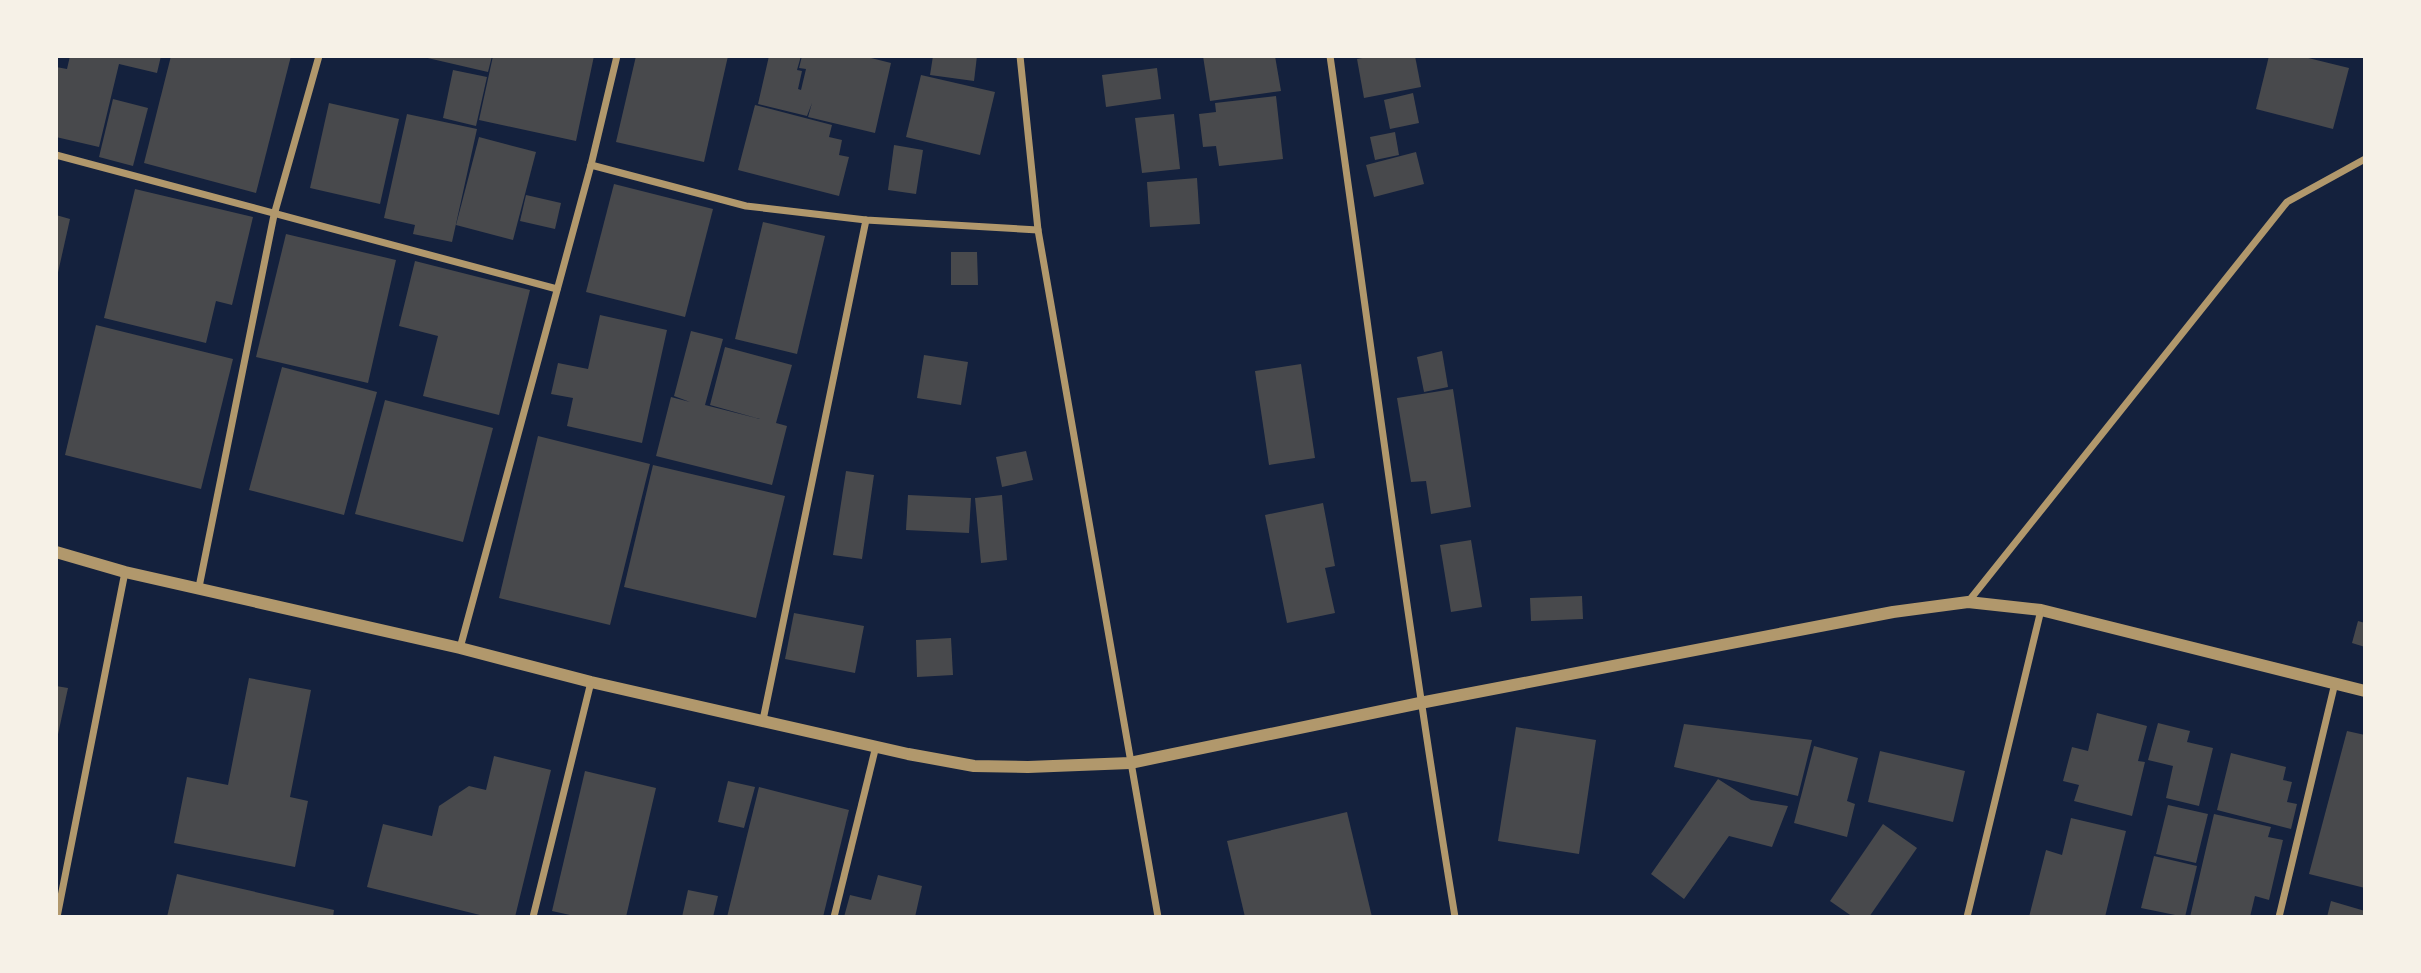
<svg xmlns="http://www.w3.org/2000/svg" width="2421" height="973" viewBox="0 0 2421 973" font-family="'Space Grotesk',sans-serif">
<rect width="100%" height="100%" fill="#14213d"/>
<g fill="#48494c">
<path d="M70 56H161L157 73 119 64 99 147 56 137V67L67 69Z"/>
<path d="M171 56H291L256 193 144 163Z"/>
<path d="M419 56H492L488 72Z"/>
<path d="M493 56H594L576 141 479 120Z"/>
<path d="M636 56H728L704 162 616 142Z"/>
<path d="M769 56H801L797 70 802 71 798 89 801 90 806 69 799 68 802 56H863L891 63 875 133 808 117 812 103 807 116 758 104Z"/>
<path d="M933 56H977L974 81 930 75Z"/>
<path d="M1203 56H1275L1281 91 1210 101Z"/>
<path d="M1373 56H1415L1421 87 1364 98 1357 59Z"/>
<path d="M2269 56H2300L2349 68 2333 129 2256 109Z"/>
<path d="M1157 68 1161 99 1106 107 1102 75Z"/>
<path d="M453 70 487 77 476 126 443 118Z"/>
<path d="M921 75 995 92 980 155 906 137Z"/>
<path d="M1413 93 1419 123 1390 129 1384 100Z"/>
<path d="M1276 96 1283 159 1219 166 1216 146 1203 147 1199 114 1216 112 1215 103Z"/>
<path d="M113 99 148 108 133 166 99 157Z"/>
<path d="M329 103 399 119 380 204 310 188Z"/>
<path d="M755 105 832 125 829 137 842 140 839 155 849 157 839 196 738 170Z"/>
<path d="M407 114 477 129 452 242 413 234 415 225 384 218Z"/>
<path d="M1174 114 1180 169 1142 173 1135 118Z"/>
<path d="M1395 132 1399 155 1375 160 1370 137Z"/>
<path d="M479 137 536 152 513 240 456 225Z"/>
<path d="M894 145 923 150 916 194 888 190Z"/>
<path d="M1416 152 1424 184 1374 197 1366 165Z"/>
<path d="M1197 178 1200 224 1150 227 1147 182Z"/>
<path d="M614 184 713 209 685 317 586 292Z"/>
<path d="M135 189 253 217 232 305 216 301 206 343 104 318Z"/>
<path d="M526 195 561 203 555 229 520 221Z"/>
<path d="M56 215 70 219 57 277H56Z"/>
<path d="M763 222 825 236 797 354 735 339Z"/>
<path d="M286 234 396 260 368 383 256 357Z"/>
<path d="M951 252H977L978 285H951Z"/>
<path d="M415 261 530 290 499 415 423 396 438 336 399 326Z"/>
<path d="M600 315 667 330 642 443 567 426 573 398 551 394 558 363 588 369Z"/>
<path d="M96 325 233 359 201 489 65 455Z"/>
<path d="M691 331 723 339 705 405 760 419 710 405 725 347 792 365 776 423 787 426 772 485 656 456 671 397 690 402 674 396Z"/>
<path d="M1442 351 1448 387 1424 392 1417 357Z"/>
<path d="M924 355 968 362 961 405 917 398Z"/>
<path d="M1301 364 1315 458 1269 465 1255 371Z"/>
<path d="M282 367 377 392 344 515 249 490Z"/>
<path d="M1453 389 1471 507 1431 514 1426 481 1411 482 1397 398Z"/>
<path d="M385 400 493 428 463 542 355 514Z"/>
<path d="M538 436 650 464 610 625 499 598Z"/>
<path d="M1026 451 1033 480 1002 487 996 457Z"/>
<path d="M653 465 785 496 756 618 624 587Z"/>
<path d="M846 471 874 475 862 559 833 555Z"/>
<path d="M908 495 971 498 969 533 906 530Z"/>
<path d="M1002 495 1007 560 981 563 975 498Z"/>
<path d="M1323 503 1335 566 1325 568 1335 613 1287 623 1265 515Z"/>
<path d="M1471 540 1482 607 1451 612 1440 545Z"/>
<path d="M1582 596 1583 619 1531 621 1530 598Z"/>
<path d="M794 613 864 626 855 673 785 659Z"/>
<path d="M2358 621 2365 623V647L2352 643Z"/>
<path d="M951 638 953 675 917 677 916 640Z"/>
<path d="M249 678 311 690 290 797 308 801 295 867 174 843 187 777 228 785Z"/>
<path d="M56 686 68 688 57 739H56Z"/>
<path d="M2097 713 2147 726 2138 761 2145 762 2132 816 2074 801 2079 785 2063 781 2072 747 2088 751Z"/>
<path d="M2158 723 2190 731 2187 742 2213 748 2199 806 2166 798 2173 766 2148 760Z"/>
<path d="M1684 724 1812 740 1798 796 1674 767Z"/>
<path d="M1516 727 1596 740 1579 854 1498 841Z"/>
<path d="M2347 731 2365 735V888L2309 874Z"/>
<path d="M1814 746 1858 758 1847 801 1855 804 1847 837 1794 823Z"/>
<path d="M1880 751 1965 771 1953 822 1868 802Z"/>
<path d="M2231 753 2286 767 2283 780 2292 782 2287 802 2297 804 2291 829 2217 810Z"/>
<path d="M494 756 551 770 515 917H488L367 887 383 824 432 836 439 806 469 786 486 790Z"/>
<path d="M585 771 656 788 626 917H579L552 911Z"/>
<path d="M1718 779 1751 800 1788 806 1772 847 1729 836 1684 899 1651 874Z"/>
<path d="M728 781 755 787 744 828 718 822Z"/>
<path d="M759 787 849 810 823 917H727Z"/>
<path d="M2168 805 2208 814 2196 863 2156 854Z"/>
<path d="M1347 812 1372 917H1245L1227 841Z"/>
<path d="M2214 814 2271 827 2268 837 2283 840 2269 900 2255 896 2250 917H2190Z"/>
<path d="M2071 818 2126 831 2105 917H2029L2046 850 2062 855Z"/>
<path d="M1883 824 1917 848 1869 917H1853L1830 901Z"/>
<path d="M2154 856 2197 866 2185 917 2141 908Z"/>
<path d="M177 874 334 910 333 917H167Z"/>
<path d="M878 875 922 886 915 917H844L850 895 871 900Z"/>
<path d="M688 890 718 896 713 917H682Z"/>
<path d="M2331 901 2365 911V917H2327Z"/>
</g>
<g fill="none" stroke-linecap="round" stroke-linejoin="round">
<g stroke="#b1986c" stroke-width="7">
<path d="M1020 56 1038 230 1158 917"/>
<path d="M1330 56C1371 343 1408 631 1455 917"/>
<path d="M56 155 557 289"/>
<path d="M591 165 617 56"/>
<path d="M199 587 274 215 319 56"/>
<path d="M1968 602 2287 202 2365 159"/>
<path d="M460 648 591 165 746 206 866 220 1038 230"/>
<path d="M763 720 866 220"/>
<path d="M57 917 125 572"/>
<path d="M533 917 591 682"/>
<path d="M834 917 876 746"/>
<path d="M1967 917 2041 610"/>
<path d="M2279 917 2335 683"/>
</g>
<path stroke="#b1986c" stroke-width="12" d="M56 552 125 572 460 648 591 682 908 754 974 766 1028 767 1130 763 1420 703 1893 612 1968 602 2041 610 2365 691"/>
</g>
<rect width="2421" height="973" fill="none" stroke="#f6f1e7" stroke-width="116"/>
</svg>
